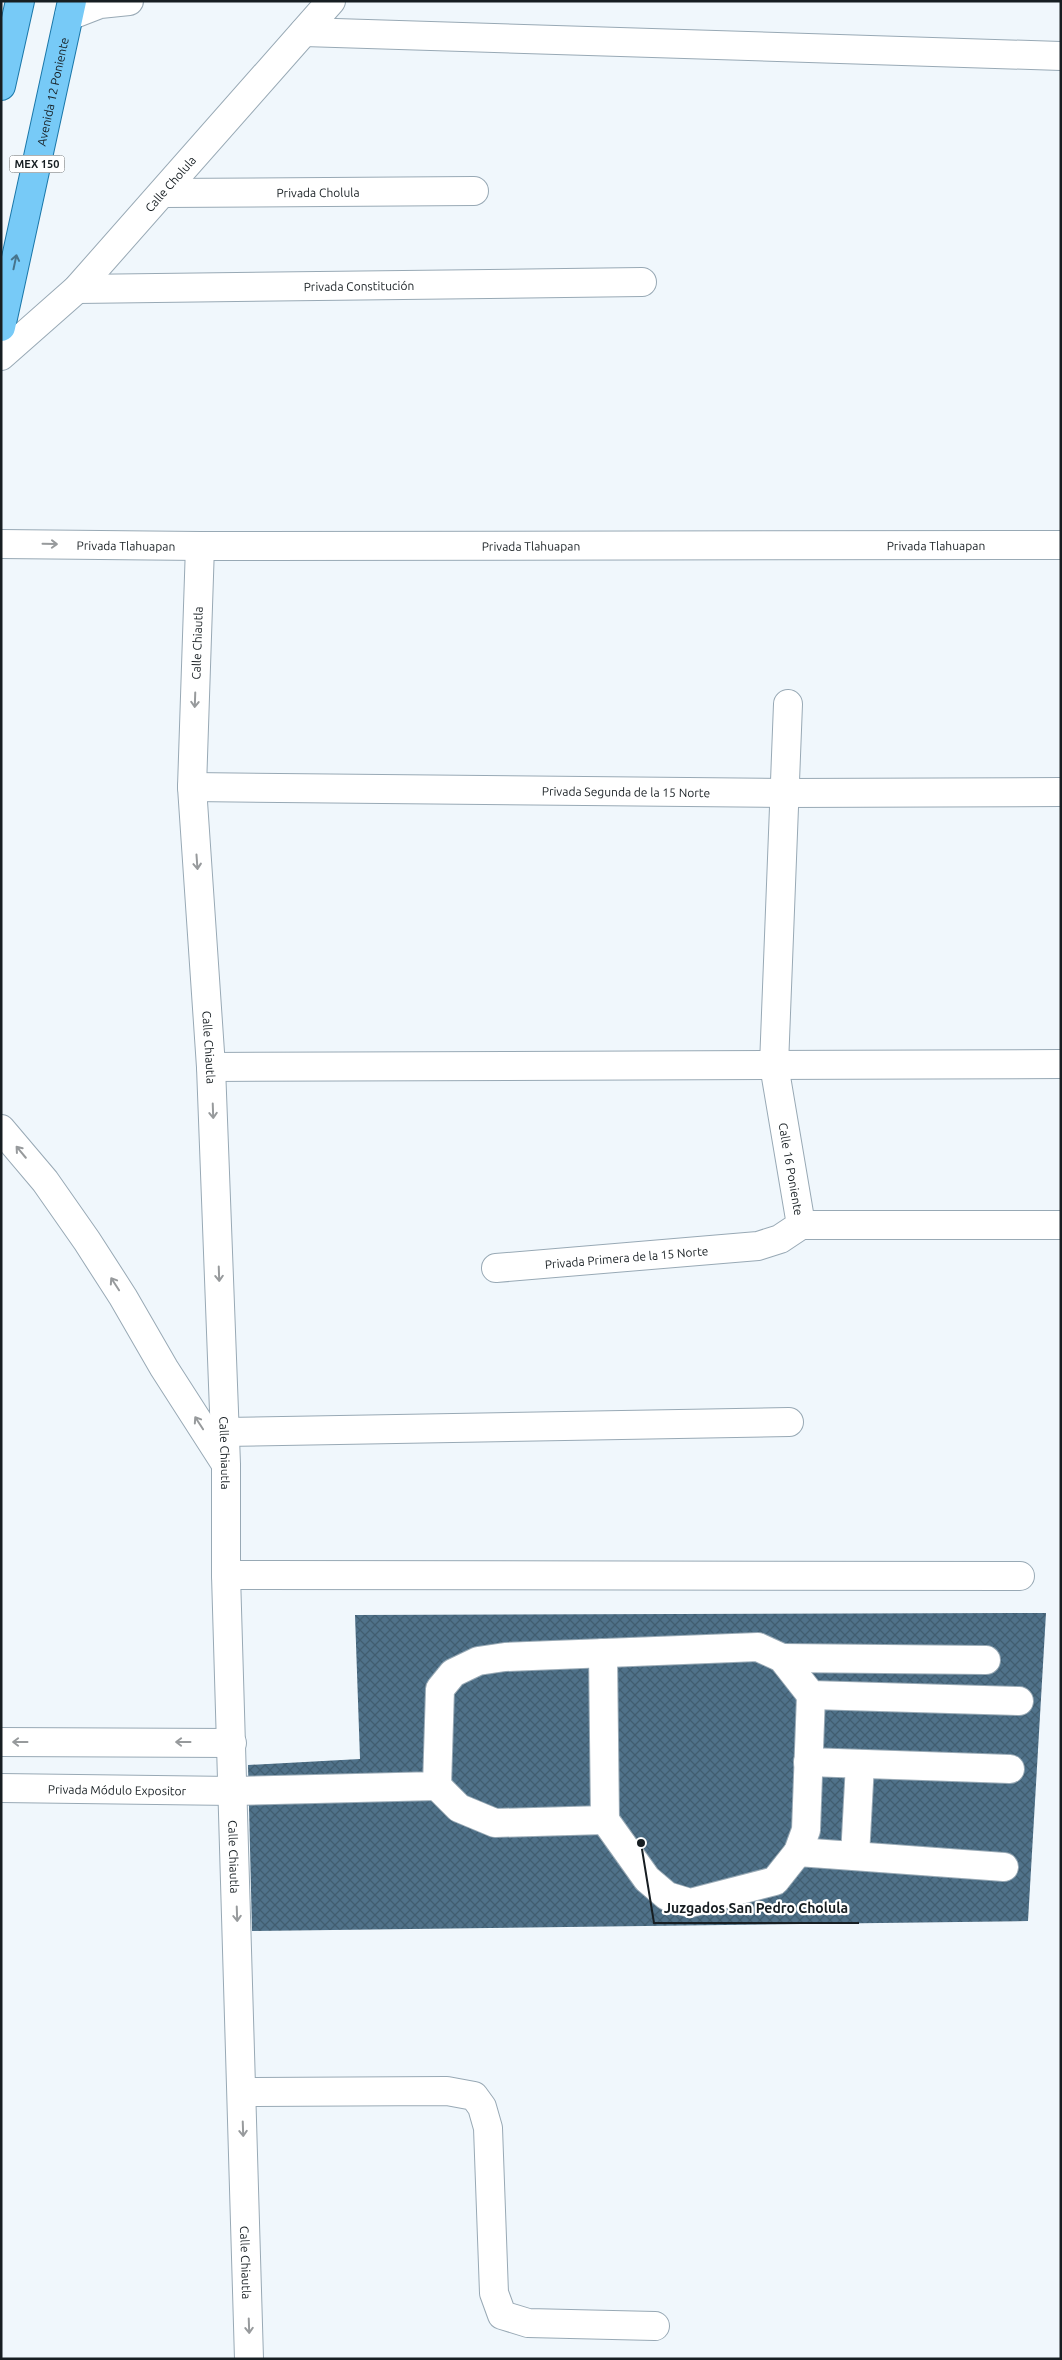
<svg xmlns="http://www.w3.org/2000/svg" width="1062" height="2360" viewBox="0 0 1062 2360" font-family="Ubuntu,sans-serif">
<defs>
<pattern id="building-cross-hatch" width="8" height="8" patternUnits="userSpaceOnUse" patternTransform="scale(1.25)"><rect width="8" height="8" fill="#50728a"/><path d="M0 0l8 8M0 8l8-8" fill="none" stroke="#415d70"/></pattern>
</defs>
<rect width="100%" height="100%" fill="#f0f7fc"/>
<path fill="url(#building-cross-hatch)" d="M1046 1613 1028 1921 252 1931 248 1765 360 1759 355 1615Z"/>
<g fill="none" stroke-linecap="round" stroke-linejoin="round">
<g stroke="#98a9b5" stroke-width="30">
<g id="minor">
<path d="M69 16 100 4 129 1"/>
<path d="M304 32 1061 56"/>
<path id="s1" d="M163 193 474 191"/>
<path id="s2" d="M77 289 642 282"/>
<path id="s3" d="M1 356 77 289 331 1"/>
<path id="s4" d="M1 544 200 546 1061 545"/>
<path id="s5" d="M200 546 192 787 211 1067 226 1464V1575L249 2359"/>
<path id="s6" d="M192 787 786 793 1061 792"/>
<path d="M211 1067 1061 1064"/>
<path d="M1 1129 45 1181 87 1241 123 1297 164 1368 225 1463"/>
<path d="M801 1225H1061"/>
<path id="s7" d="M496 1268 758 1246 780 1239 801 1225 774 1065 788 704"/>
<path d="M224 1432 789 1422"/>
<path d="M226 1575 1020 1576"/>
<path d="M603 1653 605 1820"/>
<path d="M782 1658 986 1660"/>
<path d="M1 1742 232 1743"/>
<path d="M808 1762 1010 1769"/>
<path d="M437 1786 459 1808 495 1823 605 1820 647 1879 667 1896 690 1903 775 1881 798 1852 806 1830 811 1695"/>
<path id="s8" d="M1 1788 233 1791 437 1786 440 1689 453 1673 478 1661 505 1657 758 1647 782 1658 811 1695 1019 1701"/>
<path d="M798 1852 1004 1867"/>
<path d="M855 1856 860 1764"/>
<path d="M242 2092 447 2091 474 2096 482 2107 488 2128 494 2293 502 2315 528 2323 655 2326"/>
</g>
</g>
<g stroke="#1a77a9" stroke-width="30">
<g id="major">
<path d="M1 86 20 1"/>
<path id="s9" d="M1 327 72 1"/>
</g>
</g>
<use href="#minor" stroke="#fff" stroke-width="28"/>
<use href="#major" stroke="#77caf7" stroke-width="28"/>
</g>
<defs><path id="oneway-shaft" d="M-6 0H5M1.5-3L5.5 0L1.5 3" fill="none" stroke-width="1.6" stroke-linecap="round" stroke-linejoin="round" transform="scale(1.25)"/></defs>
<use stroke="#47748c" href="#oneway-shaft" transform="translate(15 262) rotate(-78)"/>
<g stroke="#979a9c">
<use href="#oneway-shaft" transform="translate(50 544) rotate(1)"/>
<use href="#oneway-shaft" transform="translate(195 700) rotate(92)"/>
<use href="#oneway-shaft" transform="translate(197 862) rotate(86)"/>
<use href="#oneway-shaft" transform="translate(213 1111) rotate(88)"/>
<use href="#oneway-shaft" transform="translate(21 1152) rotate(-130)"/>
<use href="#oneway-shaft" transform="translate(219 1274) rotate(88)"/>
<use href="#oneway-shaft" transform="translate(115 1284) rotate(-123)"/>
<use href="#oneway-shaft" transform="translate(199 1423) rotate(-123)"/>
<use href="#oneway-shaft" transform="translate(20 1742) rotate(-180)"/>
<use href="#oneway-shaft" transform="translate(183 1742) rotate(-180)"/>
<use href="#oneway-shaft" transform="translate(237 1914) rotate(88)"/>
<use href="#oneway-shaft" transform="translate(243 2129) rotate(88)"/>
<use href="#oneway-shaft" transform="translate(249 2326) rotate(88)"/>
</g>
<g text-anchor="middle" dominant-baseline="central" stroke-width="4.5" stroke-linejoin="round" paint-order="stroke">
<rect fill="#fff" stroke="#5d6264" stroke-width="1" x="9.5" y="155.5" width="55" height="17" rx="4"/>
<g font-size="11" font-weight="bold" fill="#171e22">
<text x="37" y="164">MEX 150</text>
</g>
<g font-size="12" fill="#171e22" stroke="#fff">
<text stroke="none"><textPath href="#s9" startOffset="241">Avenida 12 Poniente</textPath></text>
<text stroke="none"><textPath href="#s3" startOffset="242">Calle Cholula</textPath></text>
<text stroke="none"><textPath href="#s1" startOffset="155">Privada Cholula</textPath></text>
<text stroke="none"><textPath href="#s2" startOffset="282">Privada Constitución</textPath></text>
<text stroke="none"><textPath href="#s4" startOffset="125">Privada Tlahuapan</textPath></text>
<text stroke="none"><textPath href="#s4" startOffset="935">Privada Tlahuapan</textPath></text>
<text stroke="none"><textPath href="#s4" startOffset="530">Privada Tlahuapan</textPath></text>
<text transform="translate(197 643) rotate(-88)">Calle Chiautla</text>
<text stroke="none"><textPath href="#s6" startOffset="434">Privada Segunda de la 15 Norte</textPath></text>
<text stroke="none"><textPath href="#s5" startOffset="502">Calle Chiautla</textPath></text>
<text transform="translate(791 1169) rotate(80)">Calle 16 Poniente</text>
<text stroke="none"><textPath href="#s7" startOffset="131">Privada Primera de la 15 Norte</textPath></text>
<text stroke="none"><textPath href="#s5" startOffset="908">Calle Chiautla</textPath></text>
<text stroke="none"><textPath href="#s8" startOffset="116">Privada Módulo Expositor</textPath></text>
<text stroke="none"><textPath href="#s5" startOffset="1312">Calle Chiautla</textPath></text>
<text stroke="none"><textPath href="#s5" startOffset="1718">Calle Chiautla</textPath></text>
</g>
</g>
<path fill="none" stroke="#171e22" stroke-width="2" d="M641 1843L654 1923H859"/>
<circle fill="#171e22" stroke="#fff" stroke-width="2" cx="641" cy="1843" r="5"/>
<g font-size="14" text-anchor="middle" font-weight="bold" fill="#171e22" stroke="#fff" stroke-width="4.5" stroke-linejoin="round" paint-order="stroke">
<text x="756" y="1913">Juzgados San Pedro Cholula</text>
</g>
<rect width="1062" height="2360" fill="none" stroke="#171e22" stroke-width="5"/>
</svg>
